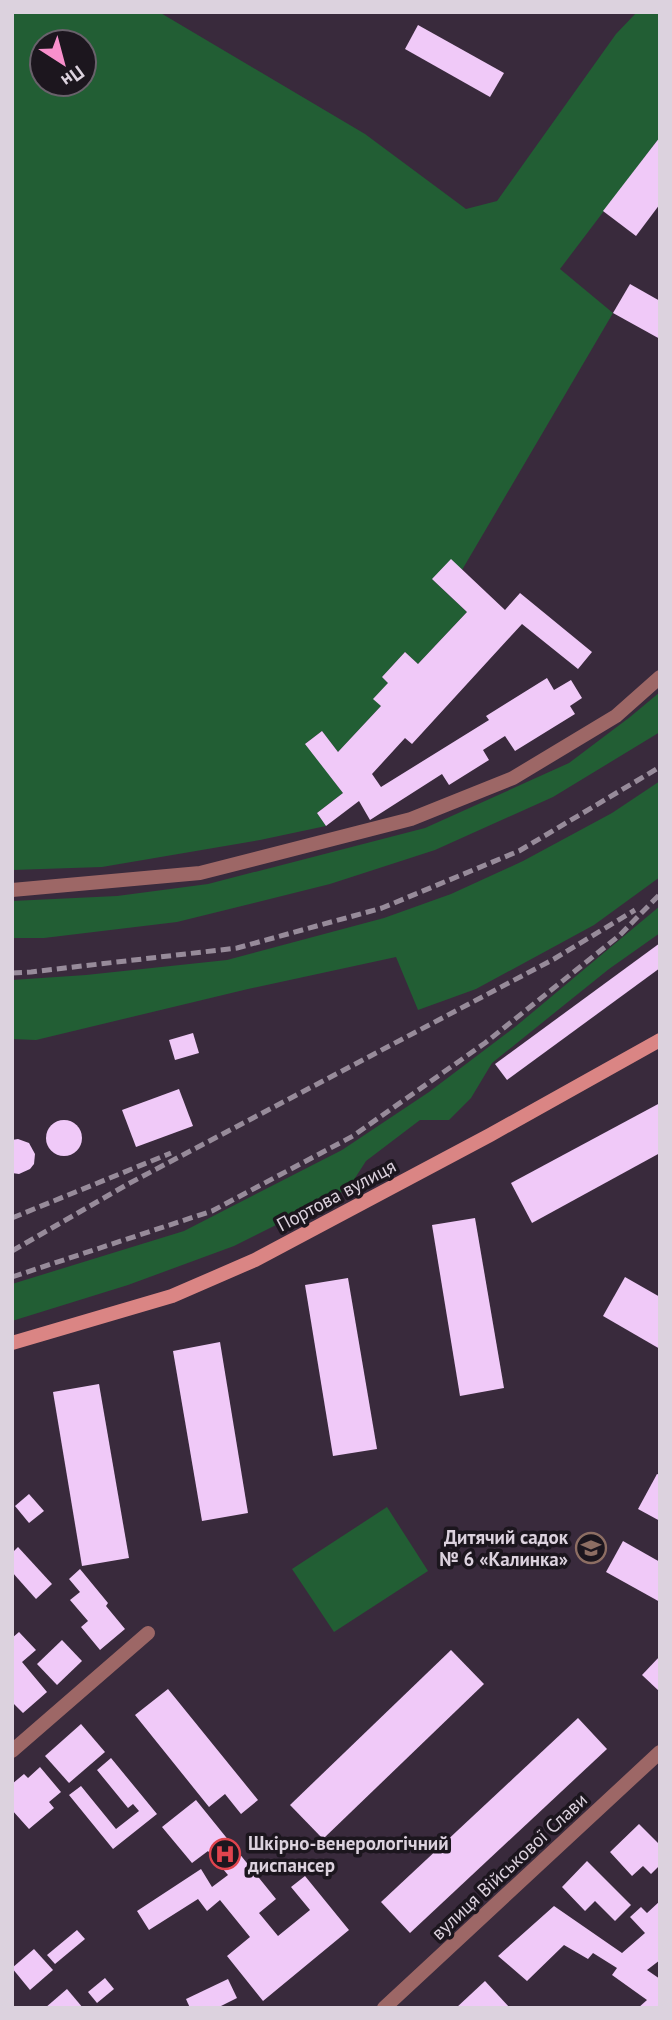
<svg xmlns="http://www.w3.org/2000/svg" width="672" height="2020" viewBox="0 0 672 2020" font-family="'PT Sans',sans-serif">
<rect width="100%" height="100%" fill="#392a3c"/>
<g fill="#225e34" fill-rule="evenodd">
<path d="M12 12H159L365 134 466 209 497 201 616 34 637 12H660V137L560 269 613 313 462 570 432 579 467 612 418 664 405 652 382 677 388 683 381 706 338 752 322 731 306 743 343 793 317 813 326 826 260 840 102 867 12 870ZM42 42H84V84H42Z"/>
<path d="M660 692V732L553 797 435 850 330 884 177 922 44 938H12V901L117 896 208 884 425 828 569 763 630 717Z"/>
<path d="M660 781V877L594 925 476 989 418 1010 396 957 248 989 36 1040 12 1039V980L86 975 227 960 384 918 451 894 523 861 612 813Z"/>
<path d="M660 906V933L609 969 492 1063 471 1098 449 1120H420L366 1161 348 1189 234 1246 128 1285 12 1321V1284L184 1231 342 1150 429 1092 515 1027Z"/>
<path d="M387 1507 428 1571 334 1632 292 1569Z"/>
</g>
<g fill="#f0c9f8">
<path d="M418 25 504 73 490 97 405 49Z"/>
<path d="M660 137V204L636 236 603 211Z"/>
<path d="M630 284 660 301V339L613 313Z"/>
<path d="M451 559 505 610 520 593 592 652 578 669 522 624 412 744 405 738 372 774 381 787 489 720 486 716 547 678 554 690 571 680 582 698 570 706 575 714 515 751 505 736 483 750 489 760 449 785 442 774 370 820 359 801 326 826 317 813 343 793 305 744 322 731 338 752 381 706 373 699 388 683 382 677 405 652 418 664 467 612 432 579Z"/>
<path d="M660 943V968L507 1080 495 1064Z"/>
<path d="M193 1033 199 1053 175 1060 169 1040Z"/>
<path d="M179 1089 193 1126 136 1147 122 1110Z"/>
<path d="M660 1103V1153L532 1223 511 1183Z"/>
<circle cx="64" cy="1138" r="18"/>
<path d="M18 1139 29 1143 35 1154 34 1164 30 1169 19 1174 12 1173V1140Z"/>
<path d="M475 1218 504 1388 460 1396 432 1225Z"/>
<path d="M625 1277 660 1297V1349L603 1316Z"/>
<path d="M348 1278 377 1449 333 1456 305 1285Z"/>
<path d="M220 1342 248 1513 202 1521 173 1351Z"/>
<path d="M99 1384 129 1558 82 1566 53 1392Z"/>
<path d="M657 1474 660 1475V1521L638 1509Z"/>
<path d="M29 1494 44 1511 29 1523 15 1506Z"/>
<path d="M623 1541 660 1562V1602L606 1572Z"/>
<path d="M18 1547 52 1584 36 1599 12 1572V1553Z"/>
<path d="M80 1569 108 1603 106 1606 125 1629 100 1650 81 1627 88 1621 70 1600 80 1592 69 1579Z"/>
<path d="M19 1632 36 1650 22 1662 47 1692 23 1713 12 1702V1638Z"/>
<path d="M62 1640 82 1661 57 1685 37 1664Z"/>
<path d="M451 1650 484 1684 323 1839 290 1805Z"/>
<path d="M660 1656V1692L642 1675Z"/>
<path d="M168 1689 258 1800 241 1814 225 1794 209 1807 135 1715Z"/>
<path d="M578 1718 607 1749 410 1933 381 1902Z"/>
<path d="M81 1724 105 1752 69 1783 45 1756Z"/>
<path d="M111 1758 157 1814 113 1849 69 1795 81 1786 116 1829 139 1811 133 1804 128 1808 97 1770Z"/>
<path d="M40 1767 61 1792 49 1802 54 1808 29 1829 12 1810V1784L24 1774 28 1778Z"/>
<path d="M196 1800 276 1899 259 1913 278 1936 310 1910 291 1887 305 1876 349 1930 263 2001 227 1956 250 1937 220 1900 207 1911 198 1899 149 1930 137 1911 201 1869 212 1887 228 1875 208 1851 192 1863 162 1827Z"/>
<path d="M639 1824 660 1845V1865L651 1874 643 1866 632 1876 610 1852Z"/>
<path d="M587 1861 631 1905 615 1921 595 1901 585 1911 562 1887Z"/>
<path d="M660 1901V1960L647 1970 660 1979V2008H638L647 2000 612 1975 617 1968 593 1953 588 1959 564 1945 527 1981 498 1956 554 1906 622 1953 645 1933 630 1917 641 1907 647 1913Z"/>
<path d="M77 1930 85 1939 55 1964 47 1955Z"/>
<path d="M34 1949 53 1970 30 1990 12 1968Z"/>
<path d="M105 1978 114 1989 97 2003 88 1992Z"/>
<path d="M228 1979 237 1998 217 2008H190L186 1999Z"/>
<path d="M485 1981 510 2008H456Z"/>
<path d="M67 1989 83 2008H45Z"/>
</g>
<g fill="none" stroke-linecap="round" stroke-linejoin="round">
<g stroke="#9d6766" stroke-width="14">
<path d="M12 890 200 873 411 819 513 778 616 716 660 677"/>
<path d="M12 1751 148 1633"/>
<path d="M384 2008 660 1752"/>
</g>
<path stroke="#da8584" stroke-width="14" d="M12 1343 172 1296 255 1260 490 1135 660 1040"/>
<g stroke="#978b9a" stroke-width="5" stroke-dasharray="10 5" stroke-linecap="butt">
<path d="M12 973 31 972 237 948 382 908 519 851 660 767"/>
<path d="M12 1218 171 1153"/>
<path d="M12 1251 128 1184 554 959 635 910"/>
<path d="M12 1277 212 1211 353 1136 485 1043 620 935 660 894"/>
</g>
</g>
<defs>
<g id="school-ring" transform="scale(1.575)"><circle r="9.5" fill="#1c161e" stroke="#8d6e63" stroke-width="1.5"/><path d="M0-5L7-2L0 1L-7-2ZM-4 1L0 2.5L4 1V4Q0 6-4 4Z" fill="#8d6e63"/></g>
<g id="hospital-ring" transform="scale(1.575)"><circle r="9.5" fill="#1c161e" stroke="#e0444e" stroke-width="1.5"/><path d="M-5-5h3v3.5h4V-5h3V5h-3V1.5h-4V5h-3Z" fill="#e0444e"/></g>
</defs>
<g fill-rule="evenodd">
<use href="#school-ring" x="591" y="1548"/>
<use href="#hospital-ring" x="225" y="1854"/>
</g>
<g text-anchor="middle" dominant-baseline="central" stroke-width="7" stroke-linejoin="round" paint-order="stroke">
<g font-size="19" fill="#dcd2de" stroke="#1c161e">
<text transform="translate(336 1195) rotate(-28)">Портова вулиця</text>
<text transform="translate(509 1866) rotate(-43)">вулиця Військової Слави</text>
</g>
<g font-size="19" font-weight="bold" fill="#dcd2de" stroke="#1c161e" text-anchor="end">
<text x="568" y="1537">Дитячий садок<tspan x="568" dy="22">№ 6 «Калинка»</tspan></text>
<text x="248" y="1843" text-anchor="start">Шкірно-венерологічний<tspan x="248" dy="22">диспансер</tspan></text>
</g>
</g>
<rect width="672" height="2020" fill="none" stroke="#dcd2de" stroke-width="28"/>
<g transform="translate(63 63) rotate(144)"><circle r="33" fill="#1c161e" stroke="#69616b" stroke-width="2"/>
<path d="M0-5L12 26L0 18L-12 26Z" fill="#f890cc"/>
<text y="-10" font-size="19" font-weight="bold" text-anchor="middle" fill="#dcd2de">Пн</text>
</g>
</svg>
